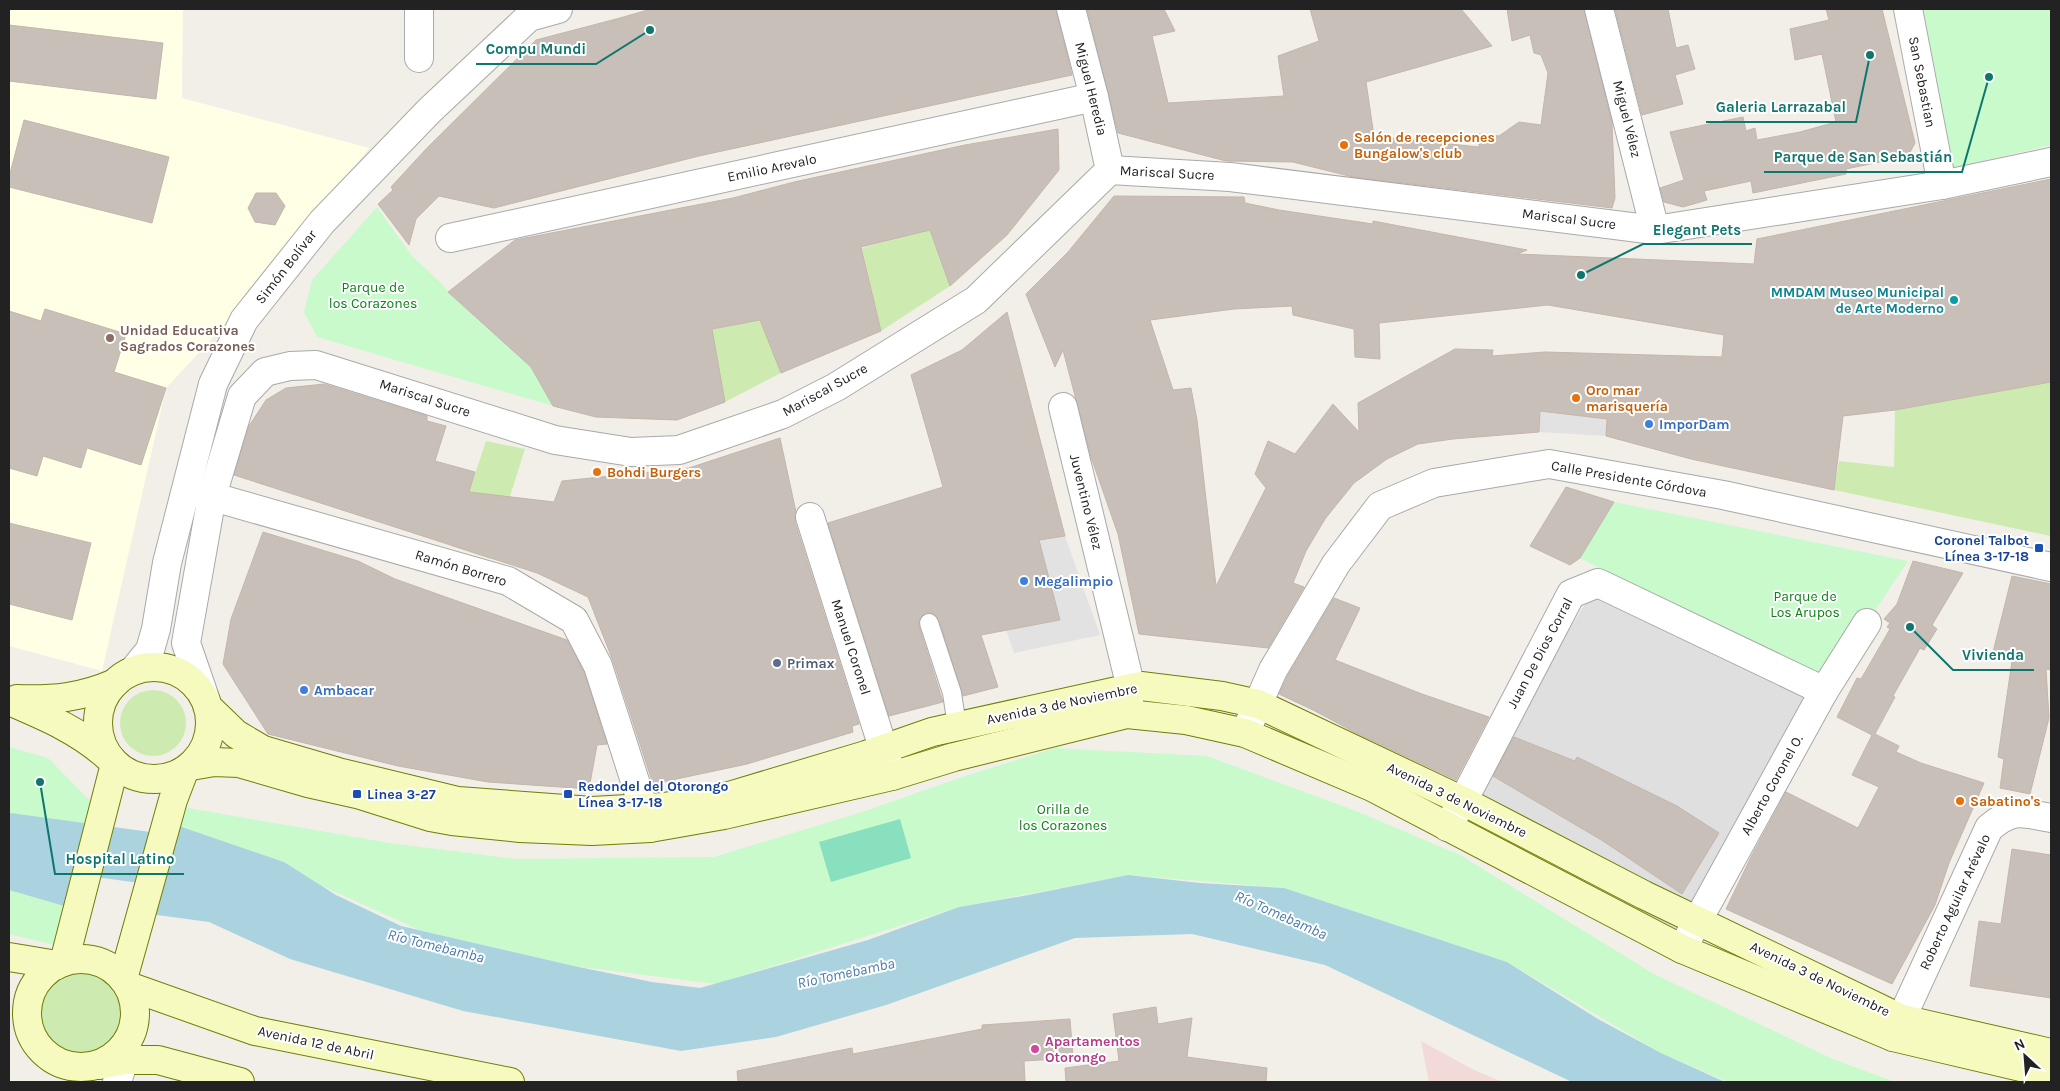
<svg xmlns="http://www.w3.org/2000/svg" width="2060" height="1091" viewBox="0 0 2060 1091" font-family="Karla,sans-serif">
<rect width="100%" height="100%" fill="#f2efe9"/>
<path fill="#e0dfdf" d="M1598 583 1824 691 1682 949 1463 801Z"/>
<path fill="#f2dad9" d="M1421 1041 1474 1070 1503 1082H1429Z"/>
<path fill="#ffffe5" d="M9 9H183L182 98 369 148 258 289 166 388 102 671 9 646Z"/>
<g fill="#cdebb0">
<path d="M930 230 950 286 881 331 862 248Z"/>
<path d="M760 320 781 373 725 402 712 329Z"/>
<path d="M2051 382V536L1834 490 1839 461 1894 467 1895 410Z"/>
<path d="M486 441 525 449 490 559 451 546Z"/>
<circle cx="153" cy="723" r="33"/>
<circle cx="81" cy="1013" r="50"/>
</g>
<g fill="#c8facc">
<path d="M1912 9H2051V145L1947 169Z"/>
<path d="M377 207 412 256 440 282 457 301 531 367 553 406 317 337 304 312 312 280Z"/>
<path d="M1614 502 1908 561 1826 685 1580 558Z"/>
<path d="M9 747 48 758 96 807 88 837 9 815Z"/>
<path d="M1055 748 1207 756 1356 811 1460 855 1654 974 1833 1059 1895 1082H1728L1661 1053 1507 962 1284 888 1128 875 959 907 716 984 574 966 419 930 320 885 284 862 179 826 182 807 390 843 515 859 714 857 865 811 965 776Z"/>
<path d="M9 890 64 906 54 945 9 934Z"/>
</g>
<path fill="#88e0be" d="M900 819 911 858 831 882 819 842Z"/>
<g fill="#e2e2e2">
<path d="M1540 411 1607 419 1606 436 1539 432Z"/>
<path d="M1065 536 1100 635 1014 653 1006 630 1060 620 1039 540Z"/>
</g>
<g fill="#aad3df">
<path d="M9 818 88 837 64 906 9 890Z"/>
<path d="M173 824 284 862 336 895 401 926 574 966 652 982 700 988 868 940 959 907 1023 896 1128 875 1200 883 1284 888 1507 962 1598 1019 1661 1053 1725 1082H1572L1325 965 1192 934 1075 938 886 1005 776 1037 681 1051 463 1011 290 959 209 922 150 914Z"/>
</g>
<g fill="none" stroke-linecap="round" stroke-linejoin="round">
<path stroke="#aad3df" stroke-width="52" d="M9 839 215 867"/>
</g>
<g fill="#c7bfb8" stroke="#c4b6ab" fill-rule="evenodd">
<path d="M651 9H1056L1072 75 699 156 494 208 439 196 416 219 409 245 378 204 393 190 391 187 427 148 536 40 620 18Z"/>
<path d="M1087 9H1164L1175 31 1152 36 1168 103 1284 96 1278 56 1319 41 1310 9H1461L1492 46 1366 82 1374 136 1479 147V134L1499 136 1519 122 1541 125 1548 73 1541 55 1534 53 1530 35 1512 41 1507 9H1584L1612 123 1615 198 1612 208 1353 177 1293 162 1226 161 1118 133Z"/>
<path d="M1615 9H1668L1676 48 1688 45 1695 69 1675 75 1683 104 1642 115Z"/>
<path d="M1826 9H1882L1915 143 1908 156 1846 169V174L1753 193 1751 181 1704 191 1707 200 1683 207 1664 202 1660 188 1684 180 1670 132 1743 117 1746 131 1755 128 1757 140 1800 132 1836 122 1822 54 1795 60 1790 29 1829 20Z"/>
<path d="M9 25 163 43 156 99 9 81Z"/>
<path d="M24 120 169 157 152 223 9 187V177Z"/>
<path d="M1058 129 1059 170 1007 235 950 286 930 230 861 247 881 331 781 373 760 320 712 329 725 402 677 420 596 417 553 406 531 367 448 292 515 240 733 198 794 182 965 145Z"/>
<path d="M2051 179V382L1895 410 1843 416 1834 490 1691 459 1606 436 1607 419 1540 411 1539 432 1453 439 1418 444 1387 459 1354 483 1325 519 1306 551 1293 583 1304 587 1268 648 1139 634 1118 534 1091 457 1063 350 1055 367 1026 294 1068 252 1114 196 1244 197 1245 203 1279 210 1373 224V221L1527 250 1517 254 1754 264 1757 239ZM1548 305 1724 335 1722 357 1545 352 1492 356 1493 350 1455 349 1358 403 1359 432 1333 404 1295 454 1268 441 1255 474 1266 488 1216 586 1197 420 1191 388 1173 390 1150 320 1234 309 1292 306 1293 315 1354 329 1355 357 1380 359 1379 323Z"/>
<path d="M256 193H276L285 206 275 225 255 222 248 208Z"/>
<path d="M45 309 126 334 114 372 166 388 141 465 87 448 81 468 43 456 37 476 9 468V311L41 321Z"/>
<path d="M1007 312 1065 536 1039 540 1060 620 981 635 998 687 963 696 939 620 932 613H925L919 620V626L943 702 889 716 828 523 943 487 911 375 962 350Z"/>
<path d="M324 384 427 416V421L446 426 435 461 475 472 469 492 554 502 562 481 689 468 780 438 796 512 795 522 859 724 852 726 853 732 747 764 653 784 613 661 588 597 537 573 234 475 249 426 266 400 286 388Z"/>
<path d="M1566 487 1614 502 1580 558 1570 565 1530 546Z"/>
<path d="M9 523 91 543 72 620 9 604Z"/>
<path d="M263 532 358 561 395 579 567 640 584 672 607 744 597 745 589 789 488 782 398 766 268 734 223 664 231 619Z"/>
<path d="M1913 561 1963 573 1932 625 1937 629 1924 650 1920 648 1893 696 1895 697 1875 734 1899 746 1896 752 1921 763 1984 783 1949 863 1935 905 1892 984 1726 909 1752 855 1786 792 1858 828 1879 787 1852 775 1872 735 1837 717 1857 678 1861 679 1890 629 1887 627 1890 623 1884 619 1897 604Z"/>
<path d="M2012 576 2051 584V670L2046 669 2049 718 2030 794 2000 788 2004 759 1998 757 2012 661 1992 656Z"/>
<path d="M1334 598 1360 608 1335 660 1422 694 1489 717 1456 780 1356 733 1315 711 1279 694 1287 677Z"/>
<path d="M1514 737 1575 761 1577 757 1677 806 1719 833 1682 894 1603 841 1493 776Z"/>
<path d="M2012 849 2051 855V998L1970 986 1979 921 2001 924Z"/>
<path d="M1156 1007 1158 1024 1192 1018 1187 1057 1267 1068 1266 1082H1066L1065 1068 1119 1061 1113 1014Z"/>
<path d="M1070 1019 1073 1058 1024 1061 1025 1082H738L737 1071 852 1048 853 1054 982 1029V1025Z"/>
</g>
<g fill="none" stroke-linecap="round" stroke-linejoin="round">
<g stroke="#a9a9a9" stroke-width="20">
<path id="lane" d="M929 623 952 693 957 726"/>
</g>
<g stroke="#a9a9a9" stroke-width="30">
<g id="street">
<path d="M1071 9 1094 97 1110 170"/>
<path d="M1599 9 1655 230"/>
<path d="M1908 9 1942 185"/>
<path d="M419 58V9"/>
<path d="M450 238 1094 97"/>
<path d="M1063 407 1131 688 1127 712"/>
<path d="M196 492 508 581 574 620 598 666 650 828"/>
<path d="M810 517 892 776"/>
<path d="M133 671 150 650 156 629 167 563 213 384 244 320 322 222 429 111 529 17 558 9"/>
<path d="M206 701 186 643 212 496 242 396 265 372 290 366 316 365 555 440 631 452 679 450 783 414 836 387 976 300 1110 170 1230 177 1655 230 1942 185 2051 162"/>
<path d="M1245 733 1273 670 1336 564 1380 506 1434 483 1549 464 1723 495 2051 567"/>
<path d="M1447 827 1463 801 1571 594 1598 583 1824 691"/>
<path d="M1682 949 1824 691 1867 623"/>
<path d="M1893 1037 1989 828C2014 807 2021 813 2051 818"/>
<path d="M117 1082 124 1060"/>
</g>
</g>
<g stroke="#707d05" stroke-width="30">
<g id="secondary">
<circle cx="154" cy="723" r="56"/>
<path d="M17 699C55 700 80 698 115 683"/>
<path d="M9 701C44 716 78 730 107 756"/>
<path d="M209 708 236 734 263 750 338 772 458 801 592 811 663 807 719 799 866 755 932 732 1131 688 1141 686 1222 696 1258 704 1463 801 1644 895 1902 1019 2051 1053"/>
<path d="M191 766 214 762 239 763 308 783 357 794 430 817 452 821 520 828 592 831 650 828 724 815 892 776 954 757 1127 714 1186 720 1245 733 1372 787 1682 949 1893 1037 2051 1074"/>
<path d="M9 957 57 965"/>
<circle cx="81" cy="1013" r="54"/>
<path d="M64 962 115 764"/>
<path d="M123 979 173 800 184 771"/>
<path d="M128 986 255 1031 510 1082"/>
<path d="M99 1065 124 1060H158L240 1082"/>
</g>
</g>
<use href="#lane" stroke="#fff" stroke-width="18"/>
<use href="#street" stroke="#fff" stroke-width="28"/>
<use href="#secondary" stroke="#f7fabf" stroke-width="28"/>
</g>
<g fill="#e8710a" stroke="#fff" stroke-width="2">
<circle cx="1344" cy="145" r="5"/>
<circle cx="1576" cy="398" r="5"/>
<circle cx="597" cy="472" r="5"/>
<circle cx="1960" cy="801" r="5"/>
</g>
<circle fill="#0f9aa8" stroke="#fff" stroke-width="2" cx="1954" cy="300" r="5"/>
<circle fill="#8d6e63" stroke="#fff" stroke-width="2" cx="110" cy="338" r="5"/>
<g fill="#3f7fe0" stroke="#fff" stroke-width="2">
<circle cx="1649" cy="424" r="5"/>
<circle cx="1024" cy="581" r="5"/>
<circle cx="304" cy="690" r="5"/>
</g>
<g fill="#1a4fb4" stroke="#fff" stroke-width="2">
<rect x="2034" y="543" width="10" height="10" rx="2.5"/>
<rect x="352" y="789" width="10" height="10" rx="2.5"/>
<rect x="563" y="789" width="10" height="10" rx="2.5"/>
</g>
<circle fill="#5c6f8a" stroke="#fff" stroke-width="2" cx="777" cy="663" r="5"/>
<circle fill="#d1479c" stroke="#fff" stroke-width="2" cx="1035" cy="1049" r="5"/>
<g text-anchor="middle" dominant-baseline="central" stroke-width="4" stroke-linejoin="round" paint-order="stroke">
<g font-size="14" fill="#222" stroke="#fff">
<text transform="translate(1922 82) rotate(79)">San Sebastian</text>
<text transform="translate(1091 89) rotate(76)">Miguel Heredia</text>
<text transform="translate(1627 119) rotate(76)">Miguel Vélez</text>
<text transform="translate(772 168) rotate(-12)">Emilio Arevalo</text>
<text transform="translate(1167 173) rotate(3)">Mariscal Sucre</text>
<text transform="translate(1569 219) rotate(7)">Mariscal Sucre</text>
<text transform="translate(286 267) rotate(-52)">Simón Bolívar</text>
<text transform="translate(825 390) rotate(-29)">Mariscal Sucre</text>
<text transform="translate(425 398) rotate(18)">Mariscal Sucre</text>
<text transform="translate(1629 479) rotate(10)">Calle Presidente Córdova</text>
<text transform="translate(1086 502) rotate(76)">Juventino Vélez</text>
<text transform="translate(461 568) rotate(17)">Ramón Borrero</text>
<text transform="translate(851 647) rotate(72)">Manuel Coronel</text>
<text transform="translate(1540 653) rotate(-62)">Juan De Dios Corral</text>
<text transform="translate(1062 704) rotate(-12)">Avenida 3 de Noviembre</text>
<text transform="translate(1772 785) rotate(-61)">Alberto Coronel O.</text>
<text transform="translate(1457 800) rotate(26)">Avenida 3 de Noviembre</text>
<text transform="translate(1955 902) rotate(-65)">Roberto Aguilar Arévalo</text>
<text transform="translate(1820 979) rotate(26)">Avenida 3 de Noviembre</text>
<text transform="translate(316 1043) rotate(12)">Avenida 12 de Abril</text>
</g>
<g font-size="14" font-weight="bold" fill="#c56008" stroke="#fff" text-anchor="start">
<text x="1354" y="137">Salón de recepciones<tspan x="1354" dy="16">Bungalow's club</tspan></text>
<text x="1586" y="390">Oro mar<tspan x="1586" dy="16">marisquería</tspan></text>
<text x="607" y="472">Bohdi Burgers</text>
<text x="1970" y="801">Sabatino's</text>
</g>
<g font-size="14" fill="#0c8416" stroke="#fff">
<text x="373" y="287">Parque de<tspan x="373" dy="16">los Corazones</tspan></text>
<text x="1805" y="596">Parque de<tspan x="1805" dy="16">Los Arupos</tspan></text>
<text x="1063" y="809">Orilla de<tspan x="1063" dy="16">los Corazones</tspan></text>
</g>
<g font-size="14" font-weight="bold" fill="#0d838f" stroke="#fff" text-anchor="end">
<text x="1944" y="292">MMDAM Museo Municipal<tspan x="1944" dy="16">de Arte Moderno</tspan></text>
</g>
<g font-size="14" font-weight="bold" fill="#785e54" stroke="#fff" text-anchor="start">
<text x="120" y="330">Unidad Educativa<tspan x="120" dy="16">Sagrados Corazones</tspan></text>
</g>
<g font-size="14" font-weight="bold" fill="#366cbe" stroke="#fff" text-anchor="start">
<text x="1659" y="424">ImporDam</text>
<text x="1034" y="581">Megalimpio</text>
<text x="314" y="690">Ambacar</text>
</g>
<g font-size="14" font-weight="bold" fill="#164399" stroke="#fff" text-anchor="start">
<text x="2029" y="540" text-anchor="end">Coronel Talbot<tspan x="2029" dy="16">Línea 3-17-18</tspan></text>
<text x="578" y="786">Redondel del Otorongo<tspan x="578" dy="16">Línea 3-17-18</tspan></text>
<text x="367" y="794">Linea 3-27</text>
</g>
<g font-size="14" font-weight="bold" fill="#4e5e75" stroke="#fff" text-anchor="start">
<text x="787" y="663">Primax</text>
</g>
<g font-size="14" font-weight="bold" fill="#b23c85" stroke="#fff" text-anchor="start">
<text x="1045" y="1041">Apartamentos<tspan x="1045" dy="16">Otorongo</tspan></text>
</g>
<g font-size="15" font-style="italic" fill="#4a7aab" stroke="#fff">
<text transform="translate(1281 915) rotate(24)">Río Tomebamba</text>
<text transform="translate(436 946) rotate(14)">Río Tomebamba</text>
<text transform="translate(846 973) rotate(-12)">Río Tomebamba</text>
</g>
</g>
<path fill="none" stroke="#0f766e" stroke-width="2" d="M650 30L596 64H476M1870 55L1856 122H1706M1989 77L1962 172H1764M1581 275L1643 244H1752M1910 627L1953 670H2034M40 782L55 874H184"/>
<g fill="#0f766e" stroke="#fff" stroke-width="2">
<circle cx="650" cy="30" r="5"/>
<circle cx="1870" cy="55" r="5"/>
<circle cx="1989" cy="77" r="5"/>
<circle cx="1581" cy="275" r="5"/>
<circle cx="1910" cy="627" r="5"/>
<circle cx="40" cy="782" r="5"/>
</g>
<g font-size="15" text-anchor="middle" font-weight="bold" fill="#0f766e" stroke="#fff" stroke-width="4" stroke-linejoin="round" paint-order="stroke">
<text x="536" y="54">Compu Mundi</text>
<text x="1781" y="112">Galeria Larrazabal</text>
<text x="1863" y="162">Parque de San Sebastián</text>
<text x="1697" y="235">Elegant Pets</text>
<text x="1993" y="660">Vivienda</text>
<text x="120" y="864">Hospital Latino</text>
</g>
<rect width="2060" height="1091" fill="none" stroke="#222222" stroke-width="20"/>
<g transform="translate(2025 1056) rotate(334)" stroke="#ffffff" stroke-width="4" paint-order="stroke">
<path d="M0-4L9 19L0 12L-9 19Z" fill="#222222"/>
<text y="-8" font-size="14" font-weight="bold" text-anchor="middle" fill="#222222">N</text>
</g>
</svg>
